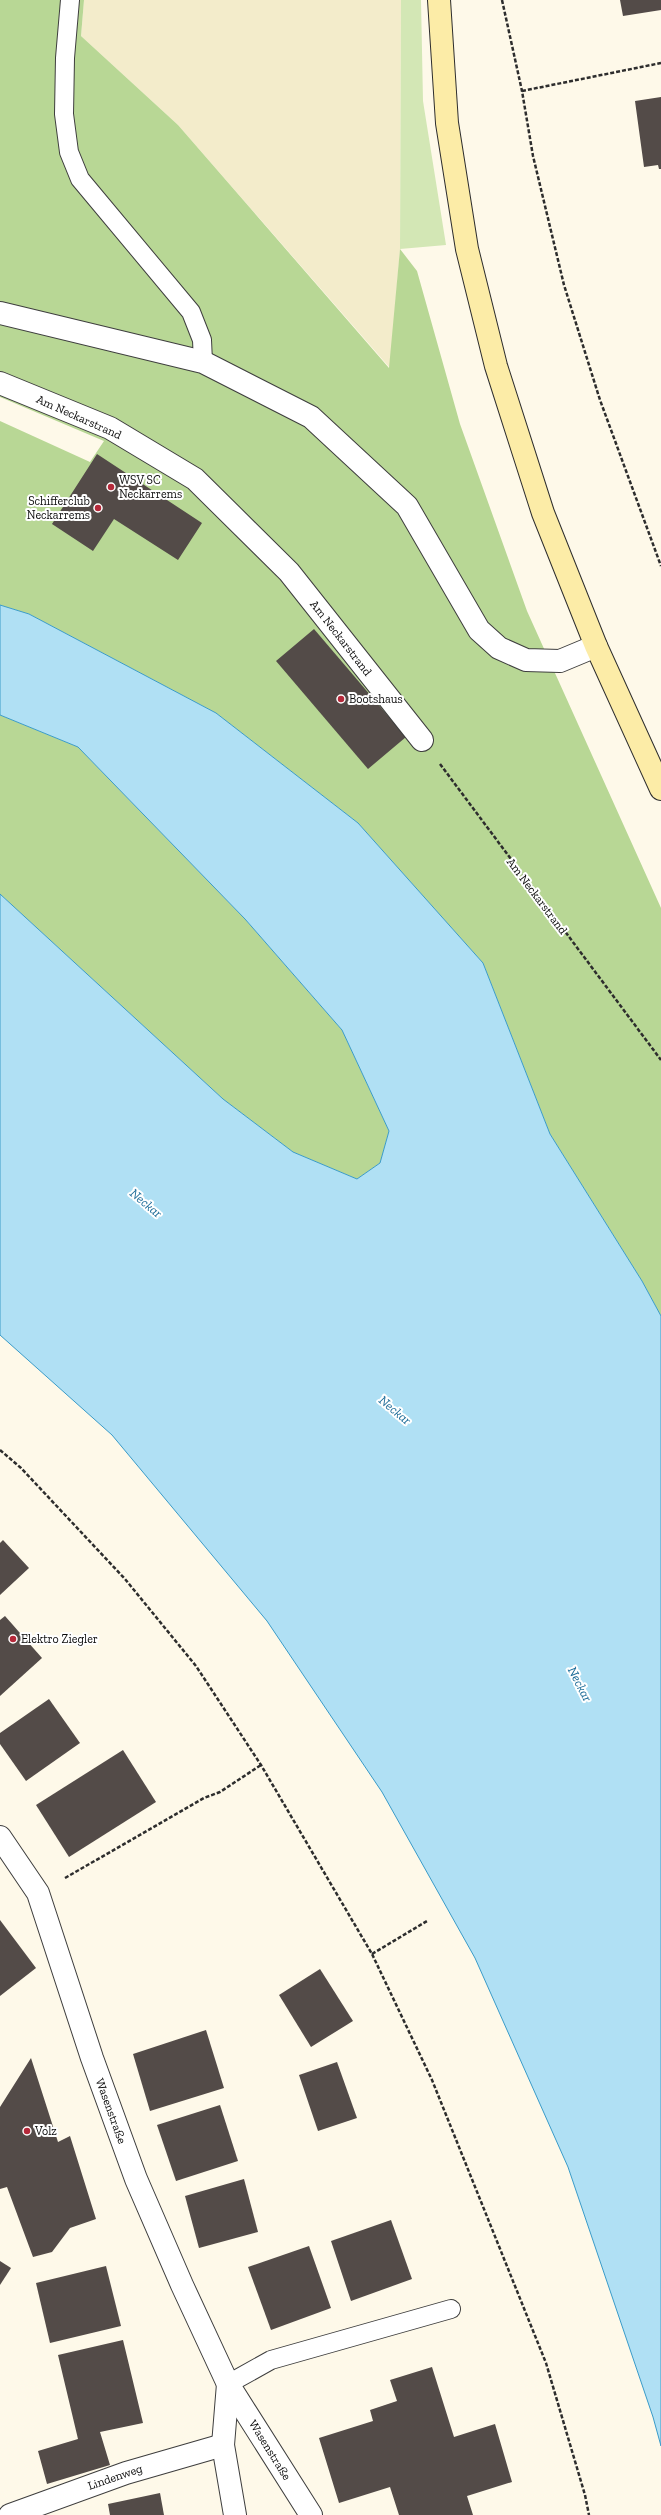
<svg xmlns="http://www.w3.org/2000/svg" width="661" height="2515" viewBox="0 0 661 2515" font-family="'Zilla Slab',serif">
<rect width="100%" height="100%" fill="#fef9e9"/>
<path fill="#f3eccb" d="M84 0H401L400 249 390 368 178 125 81 36Z"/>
<path fill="#d3e7b5" d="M401 0H421L423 101 446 245 400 249Z"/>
<g fill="#b8d795">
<path d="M0 0H84L81 36 178 125 389 368 400 249 417 271 460 424 527 611 661 908V1316L642 1281 550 1134 483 963 358 823 216 713 29 614 0 605V421L90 462 104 441 0 397Z"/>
<path d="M0 715 78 747 245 919 342 1030 389 1131 380 1163 357 1179 293 1152 223 1099 0 894Z"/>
</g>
<path fill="#b0e0f4" stroke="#3a9bc8" d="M0 605 29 614 216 713 358 823 483 963 550 1134 642 1281 661 1316V2446L653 2417 568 2167 475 1958 382 1792 267 1621 112 1435 0 1335V894L223 1099 293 1152 357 1179 380 1163 389 1131 342 1030 245 919 78 747 0 715Z"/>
<g fill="#534b48">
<path d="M620 0H661V10L623 16Z"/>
<path d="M661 97V169H659L658 165 644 167 635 101Z"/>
<path d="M97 454 202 523 178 560 114 519 93 551 52 524Z"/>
<path d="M314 629 406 737 368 769 276 661Z"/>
<path d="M3 1540 29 1568 0 1595V1543Z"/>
<path d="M5 1616 42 1658 0 1696V1620Z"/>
<path d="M49 1699 80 1743 26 1781 0 1744V1733Z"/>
<path d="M123 1750 156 1802 69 1857 36 1805Z"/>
<path d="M0 1920 36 1968 0 1996Z"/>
<path d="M320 1969 353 2021 311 2047 279 1995Z"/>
<path d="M206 2030 224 2088 150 2111 133 2054Z"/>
<path d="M31 2058 58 2142 70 2136 96 2219 70 2228 52 2252 33 2257 7 2187 0 2189V2107Z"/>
<path d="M337 2062 357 2118 318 2131 299 2075Z"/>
<path d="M220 2105 238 2161 176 2181 157 2125Z"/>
<path d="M244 2179 258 2232 199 2248 185 2196Z"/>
<path d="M391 2220 412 2279 351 2301 331 2241Z"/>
<path d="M309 2246 331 2308 271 2330 248 2267Z"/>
<path d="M0 2261 11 2268 0 2285Z"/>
<path d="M106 2266 121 2326 50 2343 36 2283Z"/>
<path d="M123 2340 143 2423 100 2432 110 2465 47 2484 38 2451 78 2439 58 2355Z"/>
<path d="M432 2367 454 2437 495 2424 512 2482 467 2496 473 2515H399L390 2487 339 2503 319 2438 373 2421 370 2410 397 2401 390 2380Z"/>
<path d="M160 2493 164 2515H110L108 2504Z"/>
</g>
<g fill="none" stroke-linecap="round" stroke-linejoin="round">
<g stroke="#3e3e3e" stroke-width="20">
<g id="service">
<path d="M70 0 65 58 64 114 69 152 80 179 191 312 202 340 203 362"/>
<path d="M228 2384 271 2360 451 2309"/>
</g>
</g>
<g stroke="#3e3e3e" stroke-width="24">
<g id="minor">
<path d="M0 313 203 362 311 417 407 506 479 630 499 648 526 660 560 661 596 646"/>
<path d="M0 383 110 428 195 479 289 572 422 740"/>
<path d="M0 1837 38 1893 92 2058 136 2179 182 2285 228 2384 311 2515"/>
<path d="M228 2384 223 2445 235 2515"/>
<path d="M10 2515 126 2473 223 2445"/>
</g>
</g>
<g stroke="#2d2d2d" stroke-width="24">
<path id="secondary" d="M439 0 447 123 467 249 496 366 543 513 596 646 661 789"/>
</g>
<g stroke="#2d2d2d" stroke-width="2.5" stroke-dasharray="4 2" stroke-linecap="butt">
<path d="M502 0 522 91 533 156 564 285 600 400 661 566"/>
<path d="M522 91 661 63"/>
<path d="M440 764 661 1060"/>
<path d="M0 1450 21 1468 125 1579 196 1666 261 1765 372 1954 432 2080 546 2363 585 2495 589 2515"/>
<path d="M65 1878 204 1798 220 1792 261 1765"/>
<path d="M372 1954 427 1921"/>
</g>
<use href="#service" stroke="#fff" stroke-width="18"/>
<use href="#minor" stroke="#fff" stroke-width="22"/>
<use href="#secondary" stroke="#fceca7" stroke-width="22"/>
</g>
<g fill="#b5293a" stroke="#fff" stroke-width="1.5">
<circle cx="111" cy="487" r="4"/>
<circle cx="98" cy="508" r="4"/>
<circle cx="341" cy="699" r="4"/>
<circle cx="13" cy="1639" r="4"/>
<circle cx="27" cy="2131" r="4"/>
</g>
<g text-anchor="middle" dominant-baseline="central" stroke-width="4" stroke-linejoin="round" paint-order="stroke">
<g font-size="12" fill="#0b0b0b" stroke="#fff">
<text transform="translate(79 417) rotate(24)">Am Neckarstrand</text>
<text transform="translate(341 638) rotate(52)">Am Neckarstrand</text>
<text transform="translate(537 896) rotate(53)">Am Neckarstrand</text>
<text transform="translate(111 2111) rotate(70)">Wasenstraße</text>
<text transform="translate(270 2450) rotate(58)">Wasenstraße</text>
<text transform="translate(115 2477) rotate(-19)">Lindenweg</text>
</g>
<g font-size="12" fill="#0b0b0b" stroke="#fff" text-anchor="start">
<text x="119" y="480">WSV SC<tspan x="119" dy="14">Neckarrems</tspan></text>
<text x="90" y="501" text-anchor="end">Schifferclub<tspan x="90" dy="14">Neckarrems</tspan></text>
<text x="349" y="699">Bootshaus</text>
<text x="21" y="1639">Elektro Ziegler</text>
<text x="35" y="2131">Volz</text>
</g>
<g font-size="13" font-style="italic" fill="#1a6a97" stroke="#fff">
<text transform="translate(146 1203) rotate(40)">Neckar</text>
<text transform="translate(395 1410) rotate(40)">Neckar</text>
<text transform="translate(580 1684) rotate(63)">Neckar</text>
</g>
</g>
</svg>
